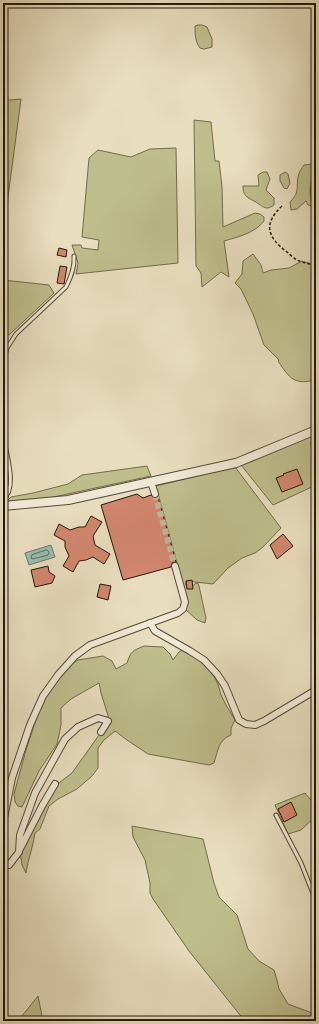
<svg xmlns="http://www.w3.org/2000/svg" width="319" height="1024" viewBox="0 0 319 1024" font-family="'IM FELL English',serif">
<rect width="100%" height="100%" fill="#e8ddbf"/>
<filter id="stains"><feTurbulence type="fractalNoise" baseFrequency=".005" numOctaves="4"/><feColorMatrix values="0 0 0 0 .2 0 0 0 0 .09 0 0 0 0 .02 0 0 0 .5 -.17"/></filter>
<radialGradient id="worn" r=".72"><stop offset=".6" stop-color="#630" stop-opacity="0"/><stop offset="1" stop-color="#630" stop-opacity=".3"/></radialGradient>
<g fill="#bebe8c" stroke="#716b4c">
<path d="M198 25H202L207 27 212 39V47L204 49 200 48C195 41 195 34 195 26Z"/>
<path d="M3 99 10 100 21 99 8 197 5 235 3 239Z"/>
<path d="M194 120 211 122 215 161H219L222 187 223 227 255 213 260 214 264 217V221C255 233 238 237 224 241L229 277 221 272 202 287 201 273 196 266Z"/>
<path d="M176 148 178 263 76 274 78 263 72 245H81L82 248 98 250 99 240 82 237 89 158 98 150 131 157 150 149Z"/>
<path d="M316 164V175L311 185 314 206H316V210L314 206 308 205 306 201 297 209 291 210 290 202C300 192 296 189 298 177 299 172 302 168 304 165Z"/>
<path d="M263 172H267L270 179 266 190 274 198V205C265 212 262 205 254 201 246 197 243 195 243 186H259L258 175Z"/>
<path d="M285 172 288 174 290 183 287 189 284 188 280 181V175Z"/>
<path d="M253 254 261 265 263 273 271 270 289 268 302 261 316 265V380C294 385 290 379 278 361L279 360 264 345 253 314 241 289 235 283 242 274 243 261Z"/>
<path d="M3 280 49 285 54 293 10 334 3 338Z"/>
<path d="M316 432V441L310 443 316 455V485L273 505 241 465Z"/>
<path d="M147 466 151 476 49 498 6 502 11 497 33 493 68 484 82 475Z"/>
<path d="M235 467 281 528 263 547 255 553 242 558 228 568 213 584 186 581V586L189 589 196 583H198L199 586 206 618 205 623 197 620 185 609 186 601 182 581 156 486Z"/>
<path d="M144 646 163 647 170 654 173 660 179 652 184 649 200 658 212 673 218 684 221 695 226 705 235 720 231 728V735C218 740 218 751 214 763L209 765 148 754 127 740 115 731 104 740 98 748V768L92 776 77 789 58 799 49 806 40 829 35 833C33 847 28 859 26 873L22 865 20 850 53 791 60 782 72 773 99 735 110 722 101 693 99 683 71 699 61 708V725L57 744 39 771 22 807 18 806 15 802 14 794 26 750 42 702 67 667 78 660 103 656 112 661 116 669 127 663C131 651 132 651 144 646Z"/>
<path d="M305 793 316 806V816L301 830 288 834 275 805Z"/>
<path d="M132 826 203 839 214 883 219 897 237 915 248 949 259 961 274 970 277 980 279 989 288 1004 312 1013 313 1021H246L240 1015 189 951 153 899 150 893V883L145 860 133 837Z"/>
<path d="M38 996 43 1021H18Z"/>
</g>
<path fill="#98bcae" stroke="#6a7a6d" d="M51 545 55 557 29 565 25 553Z"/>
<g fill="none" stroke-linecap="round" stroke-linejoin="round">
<path stroke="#5e6a5c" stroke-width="1" d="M47 550 49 552 48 555 33 559 31 558 32 555Z"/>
<path stroke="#6a7a6d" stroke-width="2" d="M316 171C307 189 310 197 316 216"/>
</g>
<g fill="#d1866f" stroke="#24180b">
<path d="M59 248 67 250 66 257 57 255Z"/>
<path d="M60 266 67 267 64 284 57 283Z"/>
<path d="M297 469 303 484 282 492 276 478 284 475 283 474Z"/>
<path d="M137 494 143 498 151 495 154 498 158 497 176 562 172 563 171 567 123 580 101 505Z"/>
<path d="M91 516 102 522 93 536 95 545 110 554 104 564 93 557 86 560 79 561 73 572 63 566 69 556 65 547V541L54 535 59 524 70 530 79 527H85Z"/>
<path d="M283 534 293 546 277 559 270 545Z"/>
<path d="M48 566 49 572 55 576 52 583 35 587 31 570Z"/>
<path d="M192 580 193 589H187L186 581Z"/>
<path d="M100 584 111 586 108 600 97 597Z"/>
<path d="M291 802 297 815 284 822 278 809Z"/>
</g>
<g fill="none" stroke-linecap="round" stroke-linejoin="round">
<path stroke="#c1b69b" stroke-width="6" stroke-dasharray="6 3" stroke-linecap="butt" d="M155 494 175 566"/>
<g stroke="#554938" stroke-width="5">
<g id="service">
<path d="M3 362 7 348 16 334 66 287C71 277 75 267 74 256"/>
<path d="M3 436C6 453 18 488 3 500"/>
<path d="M276 815 301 863 316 901"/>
</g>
</g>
<g stroke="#554938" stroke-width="8">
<g id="minor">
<path d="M151 482 155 494"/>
<path d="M150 623 155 631 190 651 204 660 217 674 225 686 239 720 246 724 255 725 264 721 316 690"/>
<path d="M20 849 42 806 55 784"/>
<path d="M4 865H9L19 852 20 835 35 793 65 739 78 727 98 718 108 721 101 732"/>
<path d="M3 869 4 818 12 778 30 725 43 696 58 675 75 656 90 645 178 613 183 609 185 602 175 566"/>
</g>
</g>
<g stroke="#554938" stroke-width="10">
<path id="tertiary" d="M3 506 68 500 236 463 316 430"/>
</g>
<g stroke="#24180b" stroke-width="1.5" stroke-dasharray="3 2" stroke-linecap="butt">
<path d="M282 206C263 224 267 237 287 252 290 255 294 258 297 260 303 263 310 264 316 265"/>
<path d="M3 340 7 338"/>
</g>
<use href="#service" stroke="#f0e9d5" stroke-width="3"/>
<use href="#minor" stroke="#f0e9d5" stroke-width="6"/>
<use href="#tertiary" stroke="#f0e9d5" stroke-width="8"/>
</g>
<rect width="319" height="1024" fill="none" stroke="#e8ddbf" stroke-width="16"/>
<rect x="4" y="4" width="311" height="1016" fill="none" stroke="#24180b" stroke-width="2"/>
<rect x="8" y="8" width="303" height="1008" fill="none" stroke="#24180b"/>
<rect width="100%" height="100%" filter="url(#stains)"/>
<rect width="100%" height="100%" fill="url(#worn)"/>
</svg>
